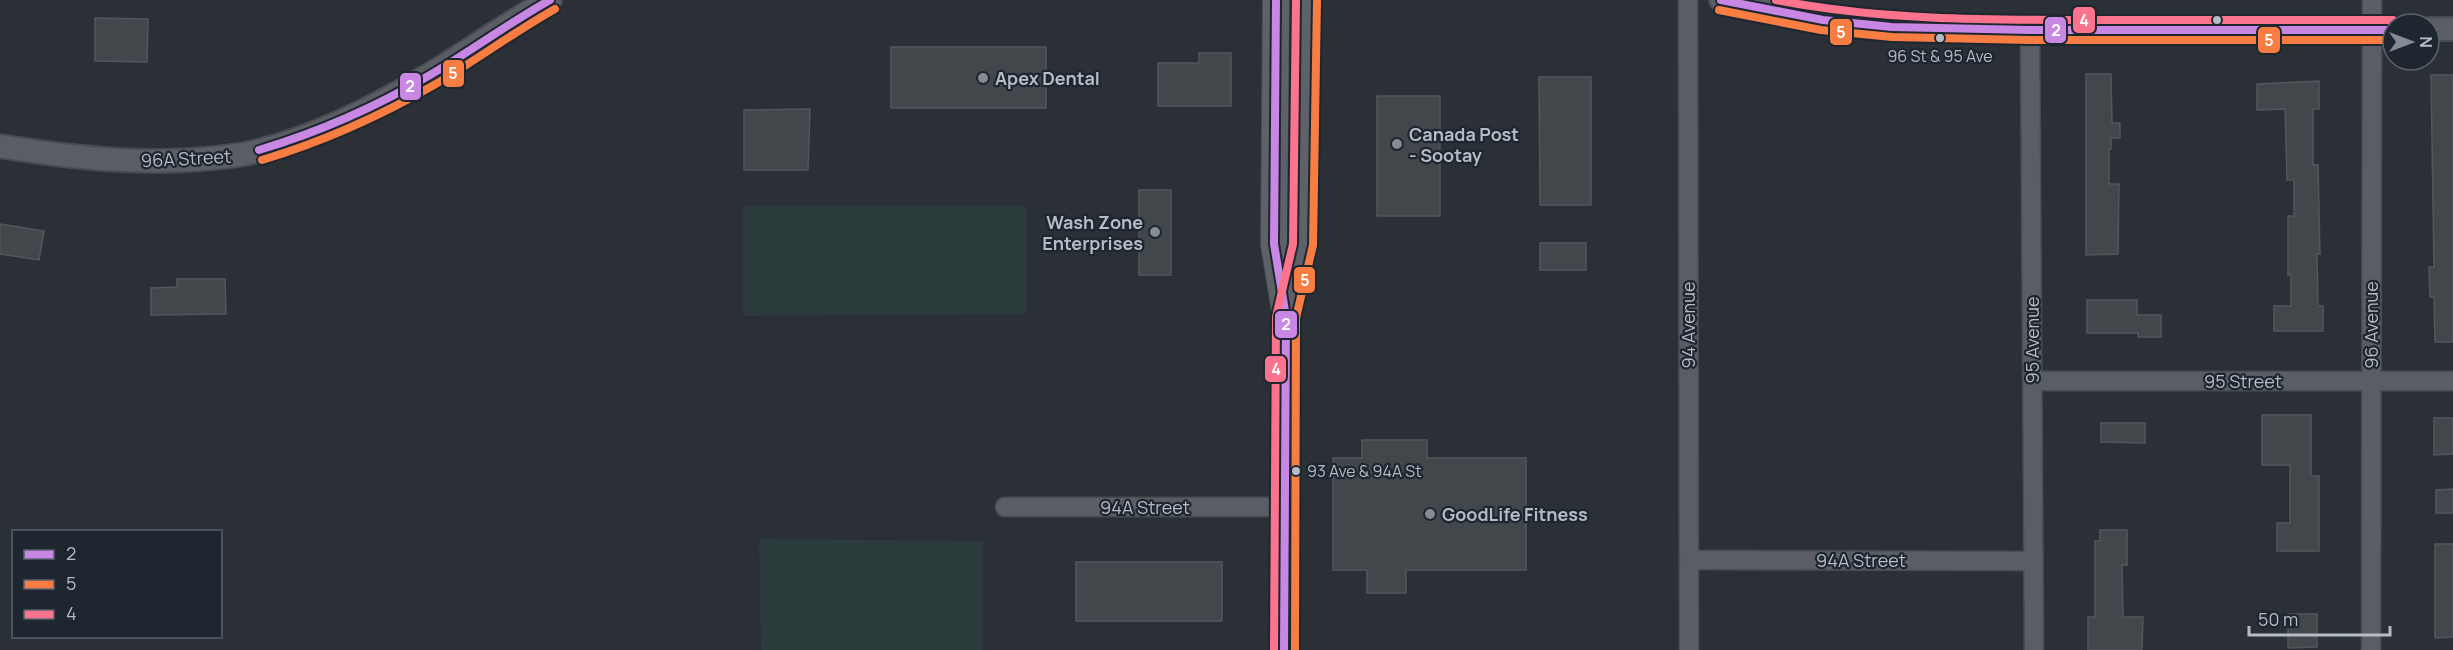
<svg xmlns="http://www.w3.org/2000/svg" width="2453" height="650" viewBox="0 0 2453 650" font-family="Manrope,sans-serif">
<rect width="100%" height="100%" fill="#2a3036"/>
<g fill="#2b3b3c">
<path d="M743 206H1026V314L743 316Z"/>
<path d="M759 539 983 541V650H761Z"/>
</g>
<g fill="#42474c" stroke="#52575d" stroke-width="1.5">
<path d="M95 18 148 19 147 62 95 61Z"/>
<rect x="891" y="47" width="155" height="61"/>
<path d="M1199 53H1231V106H1158V63H1199Z"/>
<path d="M2086 74H2111L2112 123H2120V138H2111V149H2109V184H2119L2118 254 2086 255Z"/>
<path d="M2431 75H2453V342H2435L2434 297H2430L2429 267H2434Z"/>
<path d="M1539 77H1591V205H1540Z"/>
<path d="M2319 81V109H2313V165H2318L2320 254H2317L2318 306H2323V331H2274V306H2291V275H2288V216H2294V180H2287L2285 109 2257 110V84Z"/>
<rect x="1377" y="96" width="63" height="120"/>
<path d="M810 109 808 170H744V110Z"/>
<rect x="1139" y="190" width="32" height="85"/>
<path d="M0 224 44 231 39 260 0 254Z"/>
<rect x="1540" y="243" width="46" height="27"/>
<path d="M177 279H225L226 314 151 315V288L177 287Z"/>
<path d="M2087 300H2137V315H2161V337H2138V333H2087Z"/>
<path d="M2262 415H2311V476H2319V551H2277V523H2290V465H2262Z"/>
<path d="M2434 418H2453V454L2434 455Z"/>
<path d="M2101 423H2145V443L2101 442Z"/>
<path d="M1362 440H1427V458H1526V570H1406V593H1367V570H1333V458H1362Z"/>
<path d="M2453 489V513H2436V490Z"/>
<path d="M2100 530H2127V565H2122L2123 617H2143L2142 650H2088V617H2095V541H2100Z"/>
<path d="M2435 544H2453V637L2435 638Z"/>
<rect x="1076" y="562" width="146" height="59"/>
<path d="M2288 614H2317V647L2288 648Z"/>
</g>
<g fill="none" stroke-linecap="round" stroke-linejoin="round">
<g stroke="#484c51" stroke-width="21">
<g id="minor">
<path d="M1688 0 1689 650"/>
<path d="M2030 30 2034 650"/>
<path d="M2032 381H2453"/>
<path d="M1005 507H1284"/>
<path d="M1689 560 2033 561"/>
<path d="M2371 650 2372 0"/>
</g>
</g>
<g stroke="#484c51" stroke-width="26">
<g id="tertiary">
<path d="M1721 0 1823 20 1892 27 2030 30H2393"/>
<path d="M2429 29H2453"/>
<path d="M0 146C80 159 158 167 239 155 304 144 374 108 431 74 471 50 509 22 550 0"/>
</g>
</g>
<g stroke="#484c51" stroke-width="28">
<g id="secondary">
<path d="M1276 0 1274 244 1286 317 1284 650"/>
<path d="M1288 306 1303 245 1307 0"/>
</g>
</g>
<use href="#minor" stroke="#5a5e64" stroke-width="18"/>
<use href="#tertiary" stroke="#5a5e64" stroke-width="22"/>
<use href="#secondary" stroke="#5e6268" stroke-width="26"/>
<g stroke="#1e2630" stroke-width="12">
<g id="bus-1">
<path d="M1276 0 1274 244 1286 317 1284 650"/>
<path d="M1721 0 1823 20 1892 27 2030 30H2393"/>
<path d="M259 150C319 132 376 107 430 75 471 51 509 23 550 0"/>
</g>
</g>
<g stroke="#1e2630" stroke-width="12">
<g id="bus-2">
<path d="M1719 10 1821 30 1892 37 2030 40H2393"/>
<path d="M262 160C322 142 380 116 434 85 475 61 514 32 555 9"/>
<path d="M1295 650 1296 318 1313 245 1317 0"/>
</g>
</g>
<g stroke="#1e2630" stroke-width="12">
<g id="bus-3">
<path d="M1776 0C1879 20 1983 20 2088 20 2190 20 2291 20 2393 20"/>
<path d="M1274 650 1276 317 1293 244 1296 0"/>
</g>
</g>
<use href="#bus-1" stroke="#c787e3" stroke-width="8"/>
<use href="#bus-2" stroke="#f77d43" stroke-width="8"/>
<use href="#bus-3" stroke="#fc738d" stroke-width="8"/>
</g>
<g fill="#b5bcc6" stroke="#1e2630" stroke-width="2">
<circle cx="2217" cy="20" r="5"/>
<circle cx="1940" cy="38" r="5"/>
<circle cx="1296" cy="471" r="5"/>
</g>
<g fill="#848b94" stroke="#1e2630" stroke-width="2">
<circle cx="983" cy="78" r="6"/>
<circle cx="1397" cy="144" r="6"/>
<circle cx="1155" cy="232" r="6"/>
<circle cx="1430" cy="514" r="6"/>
</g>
<g text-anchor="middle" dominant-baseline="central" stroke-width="4.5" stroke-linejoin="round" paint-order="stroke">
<g font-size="16" fill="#b5bcc6" stroke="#1e2630">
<text x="1940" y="56">96 St &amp; 95 Ave</text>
<text x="1307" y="471" text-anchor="start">93 Ave &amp; 94A St</text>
</g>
<g font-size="18" font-weight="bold" fill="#b5bcc6" stroke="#1e2630" text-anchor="start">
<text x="995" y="78">Apex Dental</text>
<text x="1409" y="134">Canada Post<tspan x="1409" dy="21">- Sootay</tspan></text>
<text x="1143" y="222" text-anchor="end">Wash Zone<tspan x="1143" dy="21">Enterprises</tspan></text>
<text x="1442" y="514">GoodLife Fitness</text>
</g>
<g font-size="18" fill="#b5bcc6" stroke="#1e2630">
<text transform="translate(186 158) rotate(-3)">96A Street</text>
<text transform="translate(1688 325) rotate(-90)">94 Avenue</text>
<text transform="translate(2371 325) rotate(-90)">96 Avenue</text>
<text transform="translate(2032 340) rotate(-90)">95 Avenue</text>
<text x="2243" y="381">95 Street</text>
<text x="1145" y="507">94A Street</text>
<text x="1861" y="560">94A Street</text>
</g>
</g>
<g stroke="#1e2630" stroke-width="2">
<rect x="2072" y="6" width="24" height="28" rx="6" fill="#fc738d"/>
<rect x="2044" y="16" width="23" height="28" rx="6" fill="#c787e3"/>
<rect x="1829" y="18" width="24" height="28" rx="6" fill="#f77d43"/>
<rect x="2257" y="26" width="24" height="28" rx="6" fill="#f77d43"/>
<rect x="442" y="59" width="23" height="29" rx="6" fill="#f77d43"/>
<rect x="399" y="72" width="23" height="29" rx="6" fill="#c787e3"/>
<rect x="1293" y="266" width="23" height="28" rx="6" fill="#f77d43"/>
<rect x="1274" y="310" width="24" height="29" rx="6" fill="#c787e3"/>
<rect x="1264" y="355" width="23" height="28" rx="6" fill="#fc738d"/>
</g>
<g font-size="16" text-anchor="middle" font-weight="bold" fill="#fff">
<text x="2084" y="26">4</text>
<text x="2056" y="36">2</text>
<text x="1841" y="38">5</text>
<text x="2269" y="46">5</text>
<text x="453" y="79">5</text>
<text x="410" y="92">2</text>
<text x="1305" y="286">5</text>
<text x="1286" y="330">2</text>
<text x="1276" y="375">4</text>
</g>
<rect x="12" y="530" width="210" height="108" fill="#1e2630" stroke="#5a626c" stroke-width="1.5"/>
<rect x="24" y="550" width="30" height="9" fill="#c787e3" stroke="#5a626c" stroke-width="1.5"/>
<text x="66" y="560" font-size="18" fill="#b5bcc6">2</text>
<rect x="24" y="580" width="30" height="9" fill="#f77d43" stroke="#5a626c" stroke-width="1.5"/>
<text x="66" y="590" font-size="18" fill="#b5bcc6">5</text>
<rect x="24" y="610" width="30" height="9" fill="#fc738d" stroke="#5a626c" stroke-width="1.5"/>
<text x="66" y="620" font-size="18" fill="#b5bcc6">4</text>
<g transform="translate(2411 42) rotate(90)"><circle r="28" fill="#1e2630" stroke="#5a626c" stroke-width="1.5"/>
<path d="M0-4.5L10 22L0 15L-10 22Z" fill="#848b94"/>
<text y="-9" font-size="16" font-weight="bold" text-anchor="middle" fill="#b5bcc6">N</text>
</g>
<path d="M2249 626v9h141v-9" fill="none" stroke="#b5bcc6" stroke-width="3"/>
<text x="2258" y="626" font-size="18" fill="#b5bcc6" stroke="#1e2630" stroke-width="4.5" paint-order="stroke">50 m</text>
</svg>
